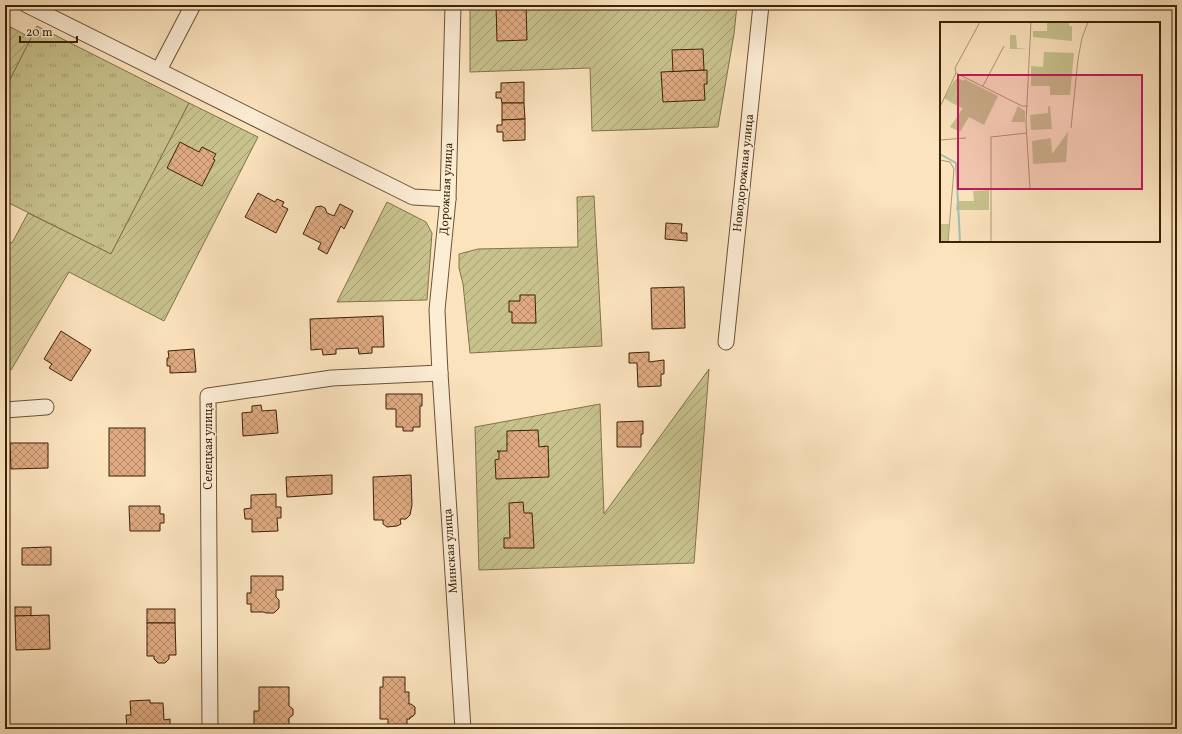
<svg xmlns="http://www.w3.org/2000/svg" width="1182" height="734" viewBox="0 0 1182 734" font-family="Vollkorn,serif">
<defs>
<pattern id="grass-tufts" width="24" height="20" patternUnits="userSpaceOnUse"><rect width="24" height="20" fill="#c7c18c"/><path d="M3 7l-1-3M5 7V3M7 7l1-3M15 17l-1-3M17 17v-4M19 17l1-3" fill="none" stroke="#a39c70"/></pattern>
<pattern id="garden-furrows" width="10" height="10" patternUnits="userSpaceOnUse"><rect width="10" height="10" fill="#c7c18c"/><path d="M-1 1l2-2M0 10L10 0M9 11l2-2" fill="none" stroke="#a39c70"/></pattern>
<pattern id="building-cross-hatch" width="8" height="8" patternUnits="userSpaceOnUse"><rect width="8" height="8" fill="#dfaa81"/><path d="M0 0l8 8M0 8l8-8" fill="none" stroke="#b68a68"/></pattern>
</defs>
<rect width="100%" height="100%" fill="#fbe3be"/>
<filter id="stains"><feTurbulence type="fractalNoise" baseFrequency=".005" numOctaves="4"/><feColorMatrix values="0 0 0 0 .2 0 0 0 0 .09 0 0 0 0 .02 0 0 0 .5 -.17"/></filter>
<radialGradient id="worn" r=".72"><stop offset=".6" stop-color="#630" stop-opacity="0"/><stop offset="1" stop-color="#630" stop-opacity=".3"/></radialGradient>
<path fill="url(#grass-tufts)" stroke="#82724a" d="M37 26 189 103 111 254 5 201V89Z"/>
<g fill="url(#garden-furrows)" stroke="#82724a">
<path d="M470 5H737L734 34 718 127 592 131 590 68 470 72Z"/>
<path d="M5 24 31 38 5 89Z"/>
<path d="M189 103 258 137 164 321 69 272 11 370 5 366V240L12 243 28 213 111 254Z"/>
<path d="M594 196 602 346 470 353 463 284 459 268V254L478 249 578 247 577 197Z"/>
<path d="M387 202 426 222 432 233 427 300 337 302Z"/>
<path d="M709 369 694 563 479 570 475 427 600 404 604 514Z"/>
</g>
<g fill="url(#building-cross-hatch)" stroke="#3c2207">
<path d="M496 5H526L527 40 497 41Z"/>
<path d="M703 49 704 70 673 72 672 50Z"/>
<path d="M707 70V84H704L705 100 663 102 661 72Z"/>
<path d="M524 82V103H502L501 98H496V92H501V83Z"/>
<path d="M502 103H524L525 119 502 120Z"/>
<path d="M525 119V140L503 141V132H497V125H502V120Z"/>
<path d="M180 142 199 152 202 147 216 154 213 159 215 160 202 186 167 168Z"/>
<path d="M258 193 275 202 277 199 284 202 282 206 288 209 276 233 245 217Z"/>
<path d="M340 204 353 211 344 229 341 226 327 254 318 249 321 243 303 234 316 207 321 206 325 208 327 213 334 216Z"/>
<path d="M666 223 682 224 681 233H687V241L665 239Z"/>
<path d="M684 287 685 328 652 329 651 288Z"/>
<path d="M520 295H535L536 323H512V312H509V301H520Z"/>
<path d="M383 316 384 347H372V353L359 354 358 348 336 349V354L323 355 322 349 311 350 310 319Z"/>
<path d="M61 331 91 350 71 381 49 368 52 364 44 359Z"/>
<path d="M194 349 196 372 170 373V366H167V358H169L168 351Z"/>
<path d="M649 352V362L664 360V374H661V386L638 387 637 363H629V353Z"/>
<path d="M386 394H422V406H420V427H413V431H403V427H396V409H386Z"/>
<path d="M261 405 262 411 276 410 278 433 243 436 242 413 252 412V406Z"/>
<path d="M643 421V434H641V447H617V422Z"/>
<rect x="109" y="428" width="36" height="48"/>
<path d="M538 430 539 447 548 446 549 477 496 479 495 460 499 459V452L497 451H507V431Z"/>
<path d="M10 443H48V468L11 469Z"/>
<path d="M332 475V494L287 497 286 477Z"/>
<path d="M411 475 412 505 410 515 406 519H400L401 524 397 526 387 527 383 524V520H374L373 477Z"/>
<path d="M276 494V507H281V518H277L278 531 252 532V519H245L244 509 251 508V495Z"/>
<path d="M523 502 524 513H532L534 548H504V538H510L509 503Z"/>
<path d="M129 506H160V514H164V523H160V531H130Z"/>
<path d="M48 547H51V565H22V548Z"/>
<path d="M251 576H283V590H276V597L279 600V608L274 613H266L264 612H251V604H247V593H251Z"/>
<rect x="15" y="607" width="16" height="9"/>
<rect x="147" y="609" width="28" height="14"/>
<path d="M49 615 50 649 16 650 15 616Z"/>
<path d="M147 623H175L176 655H169V659L165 663H158L154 659V656H147Z"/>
<path d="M383 677H405V692H409V704H411L415 707V714L412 717H410V719H407V727L388 728V719H380V687H383Z"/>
<path d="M259 687H289V706L293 709V715L289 718V729H276V727H254V711H259Z"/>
<path d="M150 700V703H163L164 720 170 719V729H127L126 715H131L130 701Z"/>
</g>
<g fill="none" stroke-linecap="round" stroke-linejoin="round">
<g stroke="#6c5235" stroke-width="17">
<g id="street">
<path d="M27 5 413 197 448 199"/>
<path d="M453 5 448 199 437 310 440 373 463 729"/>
<path d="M159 70 193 5"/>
<path d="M726 342 761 5"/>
<path d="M5 410 46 407"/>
<path d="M210 729 208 396 332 378 440 373"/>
</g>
</g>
<use href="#street" stroke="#fcedd5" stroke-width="15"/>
</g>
<g text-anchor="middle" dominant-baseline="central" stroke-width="3" stroke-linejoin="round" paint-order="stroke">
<g font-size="12" fill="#3c2207" stroke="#fcedd5">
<text transform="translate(744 173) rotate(-84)">Новодорожная улица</text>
<text transform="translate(447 189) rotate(-87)">Дорожная улица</text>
<text transform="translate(209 446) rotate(-90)">Селецкая улица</text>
<text transform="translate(451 551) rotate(-94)">Минская улица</text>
</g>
</g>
<g transform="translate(940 22)">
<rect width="220" height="220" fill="#fbe3be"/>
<path d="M24 57 48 69 36 93 12 81Z" fill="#c7c18c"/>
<path d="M107 0H129V4H132V19L93 15V9H107ZM70 13H76L77 26 88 27H70ZM104 30 134 31 130 73H110V64H91V44L103 45ZM18 56 23 59 12 81 4 76 14 59ZM48 69 58 74 44 103 29 95 20 110 10 105 23 86 36 92ZM78 84 85 89V100H71ZM108 84H110L112 107 91 108 90 93 108 91ZM128 110 126 140 93 142 92 119 111 116 112 132ZM49 168V188H16L17 179H34L33 169ZM0 202H9L8 220H0Z" fill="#c7c18c"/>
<path fill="none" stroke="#9fbeb4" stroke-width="2" d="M0 132 16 141 20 220"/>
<path fill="none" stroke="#af9675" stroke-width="1" d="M16 51 82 84H88M43 64 64 24M0 85 16 51 15 46 40 0M131 106 138 37 142 16 148 0M0 118 26 116M0 138 10 140 14 147 8 220M90 167 86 101 91 0M51 220V115L87 111"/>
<path fill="#c2185b" fill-opacity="0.15" stroke="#c2185b" stroke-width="2" d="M18 53H202V167H18Z"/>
<rect width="220" height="220" fill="none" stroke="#3c2207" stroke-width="2"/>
</g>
<rect width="1182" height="734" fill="none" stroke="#fbe3be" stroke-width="20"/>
<rect x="6" y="6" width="1170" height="722" fill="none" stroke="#3c2207" stroke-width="2"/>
<rect x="10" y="10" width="1162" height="714" fill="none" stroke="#3c2207"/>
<path d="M20 36v6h57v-6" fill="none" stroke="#3c2207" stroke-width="2"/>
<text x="26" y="36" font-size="12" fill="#3c2207" stroke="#fcedd5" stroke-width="3" paint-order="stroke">20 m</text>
<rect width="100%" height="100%" filter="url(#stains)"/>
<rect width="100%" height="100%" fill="url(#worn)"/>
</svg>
